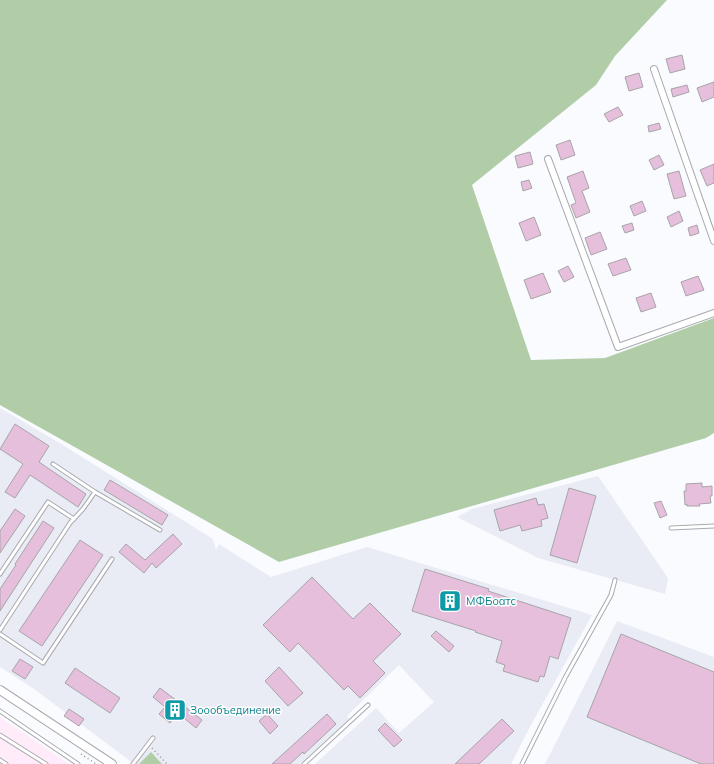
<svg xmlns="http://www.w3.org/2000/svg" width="714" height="764" viewBox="0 0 714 764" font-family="Mulish,sans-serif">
<rect width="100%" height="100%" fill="#fafbff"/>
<path fill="#ffebfa" d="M0 717 69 764H0Z"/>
<g fill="#e9ecf5">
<path d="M0 408 58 442 213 539 216 550 219 544 271 577 367 547 592 615 531 725 511 764H315L376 708 399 733 434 702 399 665 347 716 349 719 300 764H134L34 689 0 667Z"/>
<path d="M598 476 668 578 665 594 538 558 457 517 472 509Z"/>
<path d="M617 621 714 657V764H545Z"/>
</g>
<g fill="#b1cda8">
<path d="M0 0H667L615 56 596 85 472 185 531 360 605 358 714 318V433L706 438 279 562 0 405Z"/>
<path d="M151 752 162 764H139Z"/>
</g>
<g fill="#e6bfdd" stroke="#a8a4a7">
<path d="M682 55 685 69 670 73 666 59Z"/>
<path d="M639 73 643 87 629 91 625 77Z"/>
<path d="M714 82V97L702 102 697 88Z"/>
<path d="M687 85 689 92 673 97 671 89Z"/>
<path d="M618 107 623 115 609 122 604 114Z"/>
<path d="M659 123 661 129 649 132 648 126Z"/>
<path d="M570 140 575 155 561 160 556 145Z"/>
<path d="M530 152 533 164 518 168 515 156Z"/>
<path d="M659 155 664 165 654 170 649 160Z"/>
<path d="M714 164V183L707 186 700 170Z"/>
<path d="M583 171 589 188 582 191 590 212 576 218 571 205 576 203 567 177Z"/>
<path d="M679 171 686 196 674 199 667 174Z"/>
<path d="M529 180 532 188 523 191 521 182Z"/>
<path d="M642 201 646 211 634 216 630 206Z"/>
<path d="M679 211 683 221 671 227 667 217Z"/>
<path d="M534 217 541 235 526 241 519 223Z"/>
<path d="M632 223 634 230 625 233 622 226Z"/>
<path d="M697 225 699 233 690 236 688 228Z"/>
<path d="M600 232 607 249 591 255 585 238Z"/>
<path d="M626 258 631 270 613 276 608 264Z"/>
<path d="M568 266 574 277 564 282 558 271Z"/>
<path d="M543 273 551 292 531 299 524 280Z"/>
<path d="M698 276 704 290 686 296 681 282Z"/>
<path d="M651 293 656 307 641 312 636 298Z"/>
<path d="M15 424 49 446 39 462 86 494 78 507 30 475 15 498 5 492 23 464 0 449Z"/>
<path d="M110 480 168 515 162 525 104 490Z"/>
<path d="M702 483V487L712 486V496H710L711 503 699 504 700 506H687V504L685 505 684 491H686V484Z"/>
<path d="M569 488 596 496 577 563 550 555Z"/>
<path d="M536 498 538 505 544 504 548 518 541 520 542 526 522 531 520 525 500 531 494 510Z"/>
<path d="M661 501 667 515 660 518 654 503Z"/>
<path d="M15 509 25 516 0 553V531Z"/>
<path d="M43 521 54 528 0 611V589L16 565 15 564Z"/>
<path d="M173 534 182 544 156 568 152 563 144 573 119 552 126 544 145 560Z"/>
<path d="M80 540 103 555 42 646 19 631Z"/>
<path d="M425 569 489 589 488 591 571 618 558 659 550 656 544 677 540 676 538 682 503 671 505 665 496 662 502 641 475 632 476 631 412 611Z"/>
<path d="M312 577 353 619 370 603 401 634 373 661 385 673 360 698 348 686 344 690 298 643 290 652 263 625Z"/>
<path d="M436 631 454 646 449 652 431 636Z"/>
<path d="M621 634 714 672V764H701L587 717Z"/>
<path d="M20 659 33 667 25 679 12 671Z"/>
<path d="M279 667 303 693 288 706 265 681Z"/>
<path d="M75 668 120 698 110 713 65 683Z"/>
<path d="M160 688 202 720 196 728 184 718 182 720 175 715 170 723 159 714 165 707 153 697Z"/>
<path d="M69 709 84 719 79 726 64 716Z"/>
<path d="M267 714 278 726 270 734 259 721Z"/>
<path d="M327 714 336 724 304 754 303 752 290 764H272Z"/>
<path d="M502 719 514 731 479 764H455Z"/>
<path d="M385 723 402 740 394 747 378 730Z"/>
</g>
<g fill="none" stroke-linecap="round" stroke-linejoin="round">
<g stroke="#a9aaae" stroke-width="5">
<g id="service">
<path d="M95 492 160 530"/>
<path d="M671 528 714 526"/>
<path d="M0 574 48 502 74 519"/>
<path d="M0 630 70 523 83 509 95 492 53 464"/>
<path d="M0 634 43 663 112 559"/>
<path d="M0 711 78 764"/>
<path d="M0 735 46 764"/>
<path d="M0 760 6 764"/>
<path d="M133 764 153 738"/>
<path d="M304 764 368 705"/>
<path d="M522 764 566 676 611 595 615 580"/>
</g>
</g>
<g stroke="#a9aaae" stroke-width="8">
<g id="minor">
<path d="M654 69 714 241"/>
<path d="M548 159 618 347 714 313"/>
</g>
</g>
<g stroke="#a9aaae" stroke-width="10">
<path id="tertiary" d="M0 690 112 764"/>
</g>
<g stroke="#929395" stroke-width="1.5" stroke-dasharray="1 3" stroke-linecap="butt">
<path d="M152 748 167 764"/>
<path d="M81 754 96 764"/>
</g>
<use href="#service" stroke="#fff" stroke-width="3"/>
<use href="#minor" stroke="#fff" stroke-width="6"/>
<use href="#tertiary" stroke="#fff" stroke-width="8"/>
</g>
<defs>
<g id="building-square" transform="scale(1.15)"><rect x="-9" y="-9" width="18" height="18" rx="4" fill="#0f9aa8" stroke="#fff"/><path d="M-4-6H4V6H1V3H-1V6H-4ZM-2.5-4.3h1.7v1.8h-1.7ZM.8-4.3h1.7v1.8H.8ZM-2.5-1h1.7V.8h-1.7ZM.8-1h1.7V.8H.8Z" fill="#fff"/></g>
</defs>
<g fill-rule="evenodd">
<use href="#building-square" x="450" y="601"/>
<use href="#building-square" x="175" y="710"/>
</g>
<g text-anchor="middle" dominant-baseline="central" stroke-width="3" stroke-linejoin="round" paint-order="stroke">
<g font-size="11" fill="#0d838f" stroke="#fff" text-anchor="start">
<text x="466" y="601">МФБоатс</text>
<text x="190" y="710">Зоообъединение</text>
</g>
</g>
</svg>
